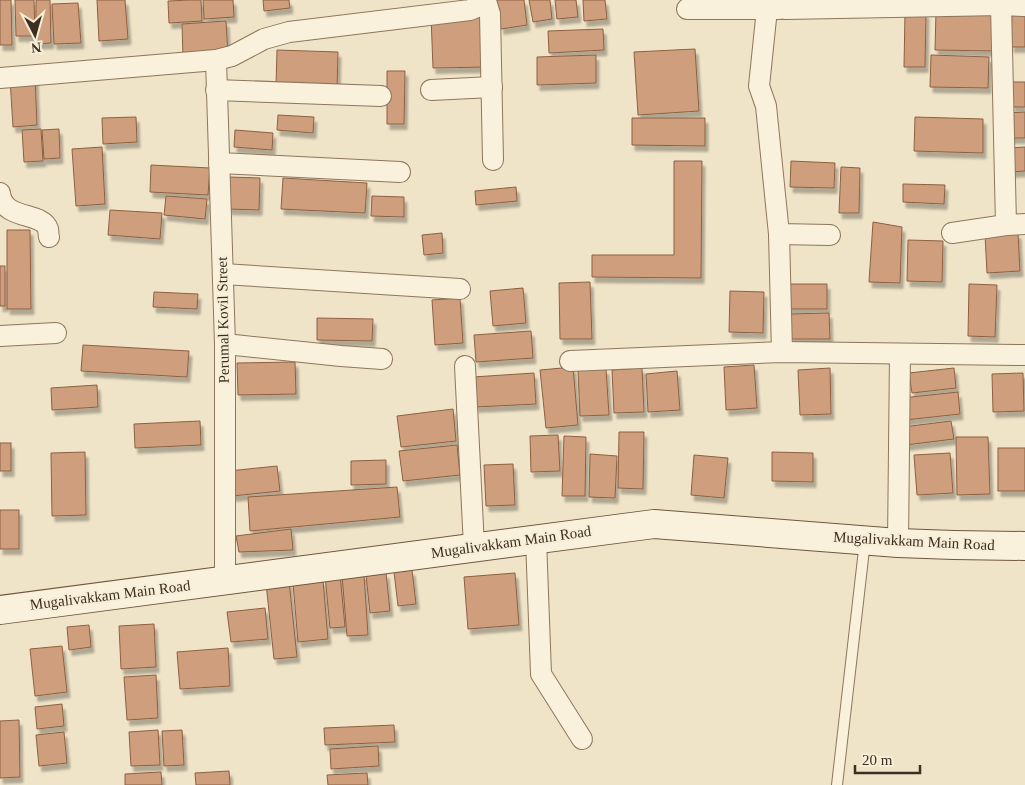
<svg xmlns="http://www.w3.org/2000/svg" width="1025" height="785" viewBox="0 0 1025 785" font-family="Georgia,serif">
<defs>
<filter id="shadow"><feDropShadow dx="3" dy="5.5" stdDeviation="1" flood-color="#0004"/></filter>
</defs>
<rect width="100%" height="100%" fill="#f0e4c8"/>
<g fill="#cf9f7d" stroke="#8d5f41" filter="url(#shadow)">
<path d="M0 0H11L12 45H0Z"/>
<path d="M15 0H34L35 36H16Z"/>
<path d="M36 0H50L51 43 36 44Z"/>
<path d="M97 0H125L128 39 99 41Z"/>
<path d="M190 0H201L202 21 169 23 168 1Z"/>
<path d="M203 0H233L234 17 204 19Z"/>
<path d="M263 0H289L290 8 264 11Z"/>
<path d="M497 0H524L527 25 501 29Z"/>
<path d="M529 0H550L552 19 533 22Z"/>
<path d="M555 0H576L578 17 557 19Z"/>
<path d="M583 0H605L607 19 584 21Z"/>
<path d="M78 3 81 43 54 44 52 4Z"/>
<path d="M1012 9H1025V47H1011Z"/>
<path d="M936 11 995 12 994 51 935 50Z"/>
<path d="M905 12 926 13 925 67H904Z"/>
<path d="M484 14 486 67 433 68 431 16Z"/>
<path d="M226 21 228 55 183 58 182 24Z"/>
<path d="M603 29 604 50 549 53 548 31Z"/>
<path d="M695 49 699 111 638 115 634 52Z"/>
<path d="M277 50 338 52 337 88 276 86Z"/>
<path d="M596 55V83L537 85V57Z"/>
<path d="M931 55 989 57 988 88 930 87Z"/>
<path d="M387 71H405L404 124H387Z"/>
<path d="M35 77 37 125 13 127 10 79Z"/>
<rect x="1012" y="82" width="13" height="25"/>
<path d="M1025 112V138H1008L1007 113Z"/>
<path d="M278 115 314 117 313 133 277 130Z"/>
<path d="M136 117 137 142 103 144 102 118Z"/>
<path d="M915 117 983 119V153L914 151Z"/>
<path d="M632 118H705V146L632 145Z"/>
<path d="M41 129 43 161 24 162 22 130Z"/>
<path d="M59 129 60 158 44 159 42 130Z"/>
<path d="M235 130 273 133 272 150 234 147Z"/>
<path d="M102 147 105 204 76 206 72 149Z"/>
<path d="M1025 147V171L1010 172 1009 148Z"/>
<path d="M674 161H702L701 278 592 277V255H674Z"/>
<path d="M791 161 835 163 834 188 790 187Z"/>
<path d="M151 165 210 168 208 195 150 192Z"/>
<path d="M841 167 860 168 859 213H839Z"/>
<path d="M229 177 260 178 259 210 228 209Z"/>
<path d="M283 178 367 183 365 213 281 209Z"/>
<path d="M903 184 945 185 944 204 903 202Z"/>
<path d="M516 187 517 201 476 205 475 191Z"/>
<path d="M166 196 207 199 205 219 164 215Z"/>
<path d="M372 196 404 197V217L371 216Z"/>
<path d="M110 210 162 213 160 239 108 235Z"/>
<path d="M873 222 902 227 900 283 869 282Z"/>
<path d="M7 230H30L31 309H7Z"/>
<path d="M442 233 443 253 424 255 422 235Z"/>
<path d="M1018 233 1020 271 987 273 985 235Z"/>
<path d="M908 240 943 241 942 282 907 281Z"/>
<rect x="0" y="266" width="5" height="40"/>
<path d="M590 282 592 339H560L559 283Z"/>
<path d="M787 284H827V309H786Z"/>
<path d="M969 284 997 285 995 337 968 336Z"/>
<path d="M523 288 526 323 493 326 490 291Z"/>
<path d="M730 291 764 292 763 333 729 332Z"/>
<path d="M154 292 198 294 197 309 153 307Z"/>
<path d="M460 298 463 343 435 345 432 300Z"/>
<path d="M829 313 830 339H790V314Z"/>
<path d="M317 318 373 319 372 341 317 340Z"/>
<path d="M531 331 533 358 476 362 474 335Z"/>
<path d="M83 345 189 351 187 377 81 371Z"/>
<path d="M295 362 296 394 238 395 237 363Z"/>
<path d="M754 365 757 408 726 410 724 367Z"/>
<path d="M573 367 578 425 546 428 540 370Z"/>
<path d="M642 368 644 412 614 413 612 370Z"/>
<path d="M830 368 831 414 800 415 798 370Z"/>
<path d="M954 368 956 388 912 393 909 373Z"/>
<path d="M606 369 609 415 580 416 578 370Z"/>
<path d="M677 371 680 410 648 412 646 374Z"/>
<path d="M534 373 536 404 475 407 473 377Z"/>
<path d="M1023 373 1024 411 993 412 992 374Z"/>
<path d="M97 385 98 407 52 410 51 388Z"/>
<path d="M958 392 960 414 905 420 902 398Z"/>
<path d="M453 409 456 441 401 447 397 416Z"/>
<path d="M200 421 201 445 135 448 134 424Z"/>
<path d="M951 421 954 439 905 445 903 427Z"/>
<path d="M619 432H644L643 489 618 488Z"/>
<path d="M558 435 560 471 531 472 530 436Z"/>
<path d="M564 436 586 437 585 496H562Z"/>
<path d="M956 437H988L990 494 957 495Z"/>
<rect x="0" y="443" width="11" height="28"/>
<path d="M457 445 460 475 403 481 399 451Z"/>
<rect x="998" y="448" width="27" height="43"/>
<path d="M85 452 86 515 52 516 51 453Z"/>
<path d="M772 452 813 453V482L772 481Z"/>
<path d="M950 453 953 493 917 495 914 455Z"/>
<path d="M590 454 617 456 615 498 589 497Z"/>
<path d="M694 455 728 458 724 498 691 495Z"/>
<path d="M386 460V484L351 485V461Z"/>
<path d="M513 464 515 505 486 506 484 465Z"/>
<path d="M277 466 280 491 232 496 229 471Z"/>
<path d="M397 487 400 517 250 531 248 497Z"/>
<rect x="0" y="510" width="19" height="39"/>
<path d="M291 529 293 550 239 552 236 536Z"/>
<path d="M412 570 416 604 398 606 394 572Z"/>
<path d="M386 573 390 611 370 613 366 575Z"/>
<path d="M515 573 519 625 468 629 464 577Z"/>
<path d="M340 574 345 627 330 628 325 575Z"/>
<path d="M364 574 368 635 347 636 342 575Z"/>
<path d="M323 580 328 639 298 642 293 583Z"/>
<path d="M289 581 297 657 274 659 266 583Z"/>
<path d="M265 608 268 639 231 642 227 612Z"/>
<path d="M154 624 156 667 121 669 119 626Z"/>
<path d="M89 625 91 647 69 650 67 627Z"/>
<path d="M62 646 67 692 35 696 30 649Z"/>
<path d="M228 648 230 686 180 689 177 652Z"/>
<path d="M156 675 158 718 127 720 124 677Z"/>
<path d="M62 704 64 726 37 729 35 707Z"/>
<path d="M19 720 20 777 0 778V721Z"/>
<path d="M394 725 395 742 325 745 324 728Z"/>
<path d="M158 730 160 765 131 766 129 732Z"/>
<path d="M182 730 184 765 164 766 162 731Z"/>
<path d="M64 732 67 763 39 766 36 735Z"/>
<path d="M378 746 379 766 331 769 330 749Z"/>
<path d="M229 771 230 785H196L195 773Z"/>
<path d="M161 772 162 785H125V774Z"/>
<path d="M367 773 368 785H328L327 775Z"/>
</g>
<g fill="none" stroke-linecap="round" stroke-linejoin="round">
<g stroke="#8d765c" stroke-width="12">
<path id="lane" d="M837 785 865 541"/>
</g>
<g stroke="#8d765c" stroke-width="22">
<g id="street">
<path d="M484 0 487 4 490 14 493 160"/>
<path d="M785 0V9L1001 5 1025 6"/>
<path d="M1001 5 1006 225 1025 224"/>
<path d="M687 9H780"/>
<path d="M767 9 759 86 766 106 779 234 830 235"/>
<path d="M216 60 225 344V580"/>
<path d="M0 78 216 60 232 56 264 39 289 32 470 10 477 7 483 0"/>
<path d="M216 90 381 96"/>
<path d="M431 90 492 87"/>
<path d="M219 163 400 172"/>
<path d="M0 193C3 221 42 211 48 229 49 232 48 235 49 237"/>
<path d="M952 233 1006 225"/>
<path d="M779 234 782 352"/>
<path d="M223 274 460 289"/>
<path d="M0 336 56 333"/>
<path d="M225 344 341 356 382 359"/>
<path d="M570 361 782 352 1025 355"/>
<path d="M465 366 474 547"/>
<path d="M536 539 541 674 582 739"/>
<path d="M898 543 900 354"/>
</g>
</g>
<g stroke="#6f573f" stroke-width="30">
<path id="secondary" d="M0 610 654 524 898 543 954 545 1025 546"/>
</g>
<use href="#lane" stroke="#faf1dc" stroke-width="10"/>
<use href="#street" stroke="#faf1dc" stroke-width="20"/>
<use href="#secondary" stroke="#faf1dc" stroke-width="28"/>
</g>
<g text-anchor="middle" dominant-baseline="central" stroke-width="4.5" stroke-linejoin="round" paint-order="stroke">
<g font-size="15" fill="#3d2e20" stroke="#f7eed8">
<text transform="translate(223 320) rotate(-91)">Perumal Kovil Street</text>
<text transform="translate(914 541) rotate(3)">Mugalivakkam Main Road</text>
<text transform="translate(511 542) rotate(-8)">Mugalivakkam Main Road</text>
<text transform="translate(110 595) rotate(-7)">Mugalivakkam Main Road</text>
</g>
</g>
<g transform="translate(35 35) rotate(174)" stroke="#f7eed8" stroke-width="4" paint-order="stroke">
<path d="M0-4L9 19L0 12L-9 19Z" fill="#3d2e20"/>
<text y="-8" font-size="14" font-weight="bold" text-anchor="middle" fill="#3d2e20">N</text>
</g>
<path d="M855 765v8h65v-8" fill="none" stroke="#3d2e20" stroke-width="2.5"/>
<text x="862" y="765" font-size="15" fill="#3d2e20" stroke="#f7eed8" stroke-width="4" paint-order="stroke">20 m</text>
</svg>
